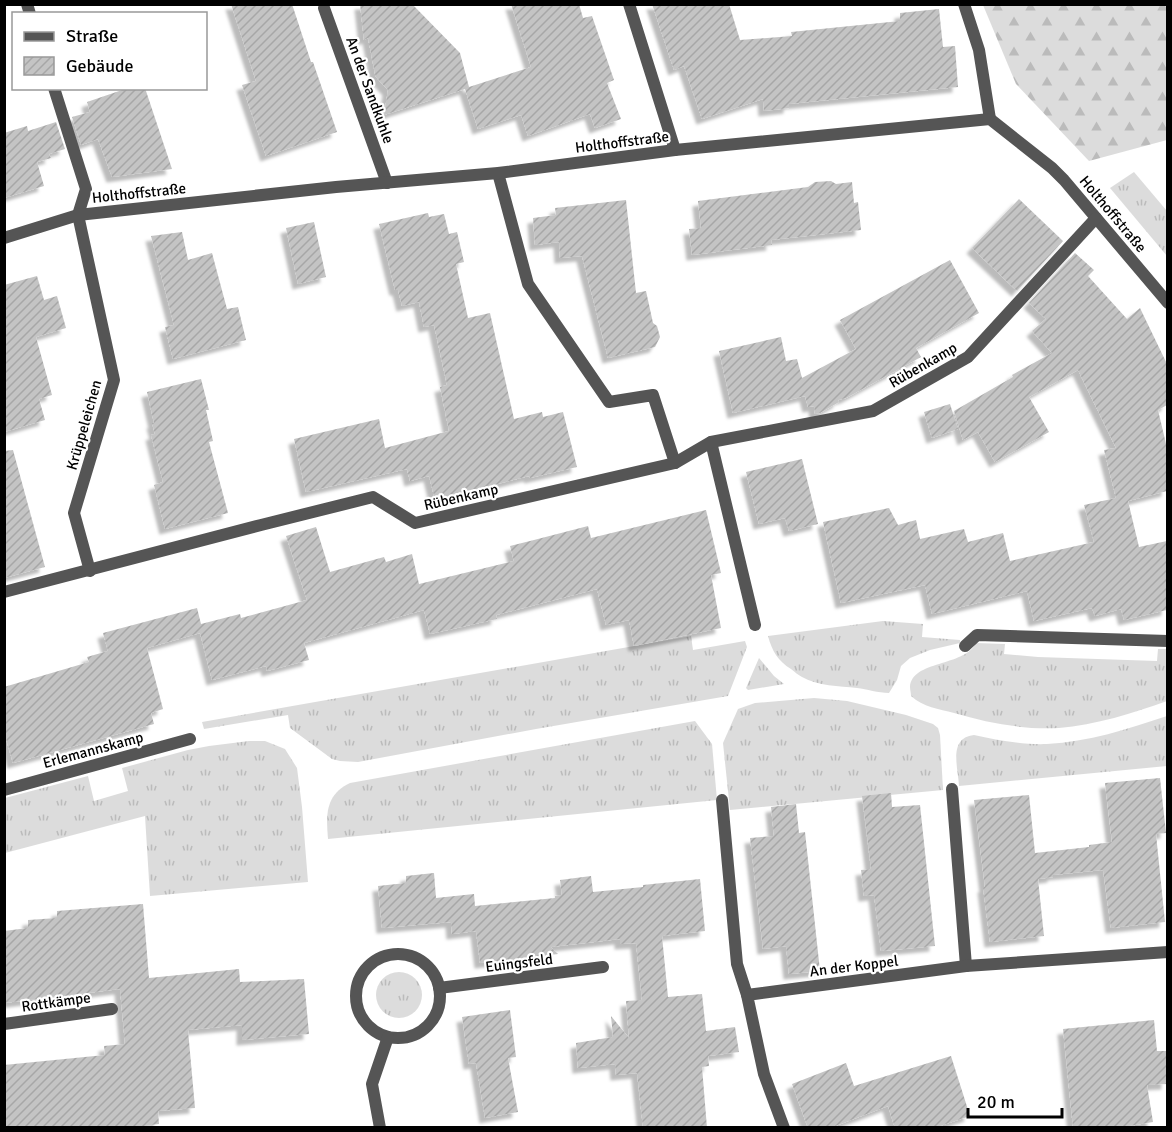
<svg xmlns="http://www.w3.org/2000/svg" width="1172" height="1132" viewBox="0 0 1172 1132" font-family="Signika,sans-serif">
<defs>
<pattern id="grass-tufts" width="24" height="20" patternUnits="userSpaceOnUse" patternTransform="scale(1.5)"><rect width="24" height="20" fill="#dcdcdc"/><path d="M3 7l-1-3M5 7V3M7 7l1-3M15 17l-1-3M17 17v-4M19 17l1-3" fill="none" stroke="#bbb"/></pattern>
<pattern id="forest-firs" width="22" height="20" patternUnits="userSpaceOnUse" patternTransform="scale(1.5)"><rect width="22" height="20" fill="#dcdcdc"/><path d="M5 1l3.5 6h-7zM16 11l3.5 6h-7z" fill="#bbb"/></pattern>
<pattern id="building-hatch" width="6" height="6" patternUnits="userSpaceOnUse" patternTransform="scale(1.5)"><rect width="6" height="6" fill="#c4c4c4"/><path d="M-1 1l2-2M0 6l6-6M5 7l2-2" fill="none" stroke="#a7a7a7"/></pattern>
<filter id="shadow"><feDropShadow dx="-5.5" dy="5.5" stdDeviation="1.5" flood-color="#0004"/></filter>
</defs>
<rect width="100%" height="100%" fill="#fff"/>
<g fill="url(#grass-tufts)">
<path d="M1134 172 1167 211V256L1110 188Z"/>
<path d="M883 621 923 624 922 637 960 640V643L930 650 910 658 901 666 897 680 889 693C878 693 867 689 857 688 839 686 818 686 802 677 798 675 795 672 791 669 778 661 772 651 768 636Z"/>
<path d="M691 636 693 650 745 641 747 647 728 696 536 729 358 762 340 761 332 759 290 728 288 715 204 729 202 722Z"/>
<path d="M976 643 1005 644 1004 654 1038 657 1157 661 1158 649H1167V701C1134 713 1095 725 1059 728 1024 730 988 723 954 713 939 709 923 707 911 696 911 693 910 690 910 687 912 660 964 667 976 643Z"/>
<path d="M759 658 774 676 784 684 748 690 746 688Z"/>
<path d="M814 698 847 701 906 715 933 724 938 728 940 735 943 790 730 810 723 743 738 709 755 703Z"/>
<path d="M1167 716V766L959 786C958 767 948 738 974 735 997 740 1022 745 1047 744 1088 742 1128 729 1167 716Z"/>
<path d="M695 721 712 744 717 800 328 839C326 815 325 795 350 783Z"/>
<path d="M249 741H265L285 749 297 768 302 807 308 882 150 896 145 816 5 853V798L88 776 94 801 128 791 122 768 188 750 209 746Z"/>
<circle cx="399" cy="995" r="23"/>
</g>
<path fill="url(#forest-firs)" d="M983 5H1167V140L1089 161 1016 84Z"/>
<g fill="url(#building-hatch)" filter="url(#shadow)">
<path d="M231 4H292L311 62H313L337 132 266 156 242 85 256 81Z"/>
<path d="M360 4H412L460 53 469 87 531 67 511 4H579L583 18 592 16 614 80 607 83 621 119 595 128 590 114 528 136 521 115 478 129 465 89 384 115 388 90 376 77 375 74 368 38 364 40Z"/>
<path d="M652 4H729L740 40 792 36 791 32 900 21V13L939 9 943 47 955 46 958 87 789 104V108L764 111 763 99 702 119 684 66 674 70Z"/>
<path d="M128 88H145L172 169 112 177 98 139 81 145 72 117 90 112 87 102Z"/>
<path d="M56 122 65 149 49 154 51 158 37 162 44 186 4 198V133L27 126 28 131Z"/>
<path d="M831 181 836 184 852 182 854 203 858 202 861 230 771 240 772 245 692 255 689 229 701 228 698 201 808 187 815 182Z"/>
<path d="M1019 199 1063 241 1017 291 972 248Z"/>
<path d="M626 200 636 293 646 291 653 323 657 326 660 337 655 347 608 358 582 256 560 258 559 242 535 245 533 218 556 215 555 208Z"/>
<path d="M428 213 429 217 444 214 449 234 457 232 464 262 456 264 468 318 490 313 514 419 542 412 543 417 563 412 577 467 530 478 529 476 435 500 429 476 410 481 407 469 306 492 294 439 379 419 385 448 449 431 440 387 447 385 434 325 424 327 419 302 402 306 398 290H395L379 224Z"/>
<path d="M314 222 326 277 298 284 286 228Z"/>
<path d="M182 232 188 260 212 253 227 309 238 307 246 340 173 359 165 327 174 325 151 236Z"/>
<path d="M1075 253 1094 270 1088 276 1127 319 1140 308 1167 364V405L1158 410 1167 448V491L1128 501 1139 547 1167 541V610L1124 620 1121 609 1095 616 1092 608 1034 621 1027 591 932 614 925 585 841 603 823 522 889 508 898 525 916 520 920 539 964 529 968 542 1003 533 1010 561 1094 542 1084 505 1116 498 1104 450 1116 448 1078 370 1029 397 1049 432 995 462 978 432 963 440 954 411 1013 377 1012 375 1052 353 1032 331 1046 319 1029 303Z"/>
<path d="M950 260 979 313 916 348 921 357 846 398 838 400 839 402 820 413 815 414 814 406 808 407 805 396 733 413 719 351 781 337 786 361 797 359 802 378 856 349 840 320Z"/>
<path d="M37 276 44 300 57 296 66 328 36 337 52 395 39 399 45 420 4 432V285Z"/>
<path d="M201 379 209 410H206L213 441 209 442 228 513 165 529 154 485 163 482 151 435 155 434 152 423H154L147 392Z"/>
<path d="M950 404 958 429 932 438 924 412Z"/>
<path d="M13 450 45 567 4 578V451Z"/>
<path d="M802 459 818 524 789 531 785 518 759 524 746 472Z"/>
<path d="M706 510 721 573 711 575 721 628 634 646 629 620 606 625 597 589 496 615 497 619 430 634 424 610 304 643 309 660 267 671 266 666 212 680 200 633 147 648 163 709 151 713 154 724 13 763 4 732V687L89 662 87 657 108 651 103 633 197 608 201 624 240 614 241 618 307 600 286 536 316 527 330 572 384 557 386 562 412 554 419 584 514 561 510 546 534 540 588 526 591 538Z"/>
<path d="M1160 778 1166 833 1156 834 1165 922 1111 928 1103 870 1053 875V877L1038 879 1044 936 990 942 983 887H985L974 800 1029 795 1035 853 1089 847V845L1112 842 1105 783Z"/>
<path d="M891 793 892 807 920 805 935 946 881 951 874 895 864 896 861 870 871 869 862 796Z"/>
<path d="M796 804 799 833 805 832 820 971 789 974 786 946 763 949 750 838 774 836 771 807Z"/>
<path d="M434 873 436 898 474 894 475 906 555 898V896L562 895 560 880 591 876 593 892 643 887V885L700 879 705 931 662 936 668 997 702 994 706 1031 735 1027 739 1052 708 1056 709 1066 702 1067 707 1128H643L637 1073 616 1075 615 1064 578 1068 576 1043 613 1037 611 1016 629 1038 626 1001 642 1000 636 943 620 944V939L551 947 558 954 480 963 476 931 452 934 451 922 382 928 378 886 406 883V876Z"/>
<path d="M143 904 149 978 239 969 240 982 304 979 309 1034 242 1040V1025L188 1030 195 1108 158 1111 159 1124 128 1128H4V1065L105 1055 104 1046 125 1044 120 989 4 1003V931L28 928V920L57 918V911Z"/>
<path d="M510 1010 516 1057 508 1058 518 1112 485 1118 476 1063 469 1064 462 1017Z"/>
<path d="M1154 1020 1157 1051H1167V1084L1147 1085 1153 1122 1117 1128H1073L1063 1029Z"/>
<path d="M951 1056 970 1116 934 1128H895L888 1106 830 1128H808L792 1084 846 1063 854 1086Z"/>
</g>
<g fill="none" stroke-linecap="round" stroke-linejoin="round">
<g stroke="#555" stroke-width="12">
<path d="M27 4 30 14"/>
<path d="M629 4 675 150"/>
<path d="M964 4 979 50 990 119"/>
<path d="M324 8 387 183"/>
<path d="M54 88 86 189 78 215 114 380 74 513 90 571"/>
<path d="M498 173 528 284 609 402 653 395 675 463"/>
<path d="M4 238 78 215 336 187 498 173 675 150 990 119 1052 168 1064 180 1168 303"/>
<path d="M711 442 755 625"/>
<path d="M4 592 261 525 373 497 415 523 675 463 711 442 873 411 968 357 1096 218"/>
<path d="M965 646 977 635 1168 641"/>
<path d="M952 789 966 966"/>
<path d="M4 790 190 739"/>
<path d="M722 800 737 964 747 995"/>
<circle cx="398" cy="996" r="42"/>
<path d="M439 988 603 967"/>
<path d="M4 1024 112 1009"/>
<path d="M380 1128 372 1084 388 1037"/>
<path d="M784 1128 764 1074 747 995 966 966 1168 952"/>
</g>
</g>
<g text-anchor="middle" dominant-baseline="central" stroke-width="4.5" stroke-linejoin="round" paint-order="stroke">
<g font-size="15" fill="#000" stroke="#fff">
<text transform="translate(370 90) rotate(70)">An der Sandkuhle</text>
<text transform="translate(622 142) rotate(-7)">Holthoffstraße</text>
<text transform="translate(139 193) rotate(-6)">Holthoffstraße</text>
<text transform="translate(1113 214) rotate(50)">Holthoffstraße</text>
<text transform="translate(923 365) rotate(-30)">Rübenkamp</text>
<text transform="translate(84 425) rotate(-74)">Krüppeleichen</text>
<text transform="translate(461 497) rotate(-13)">Rübenkamp</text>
<text transform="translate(93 750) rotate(-15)">Erlemannskamp</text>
<text transform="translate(519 963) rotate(-7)">Euingsfeld</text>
<text transform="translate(854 966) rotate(-7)">An der Koppel</text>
<text transform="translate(56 1002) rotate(-8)">Rottkämpe</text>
</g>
</g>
<rect width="1172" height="1132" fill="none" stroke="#000000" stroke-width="12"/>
<rect x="12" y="12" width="195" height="78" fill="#ffffff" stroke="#999999" stroke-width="1.5"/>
<rect x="24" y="32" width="30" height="9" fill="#555555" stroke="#999999" stroke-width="1.5"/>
<text x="66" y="42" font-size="18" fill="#000000">Straße</text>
<rect x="24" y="57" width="30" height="18" fill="url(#building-hatch)" stroke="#999999" stroke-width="1.5"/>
<text x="66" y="72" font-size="18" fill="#000000">Gebäude</text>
<path d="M968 1108v9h94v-9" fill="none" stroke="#000000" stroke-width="3"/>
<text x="977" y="1108" font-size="18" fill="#000000" stroke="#ffffff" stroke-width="4.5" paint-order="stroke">20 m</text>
</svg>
